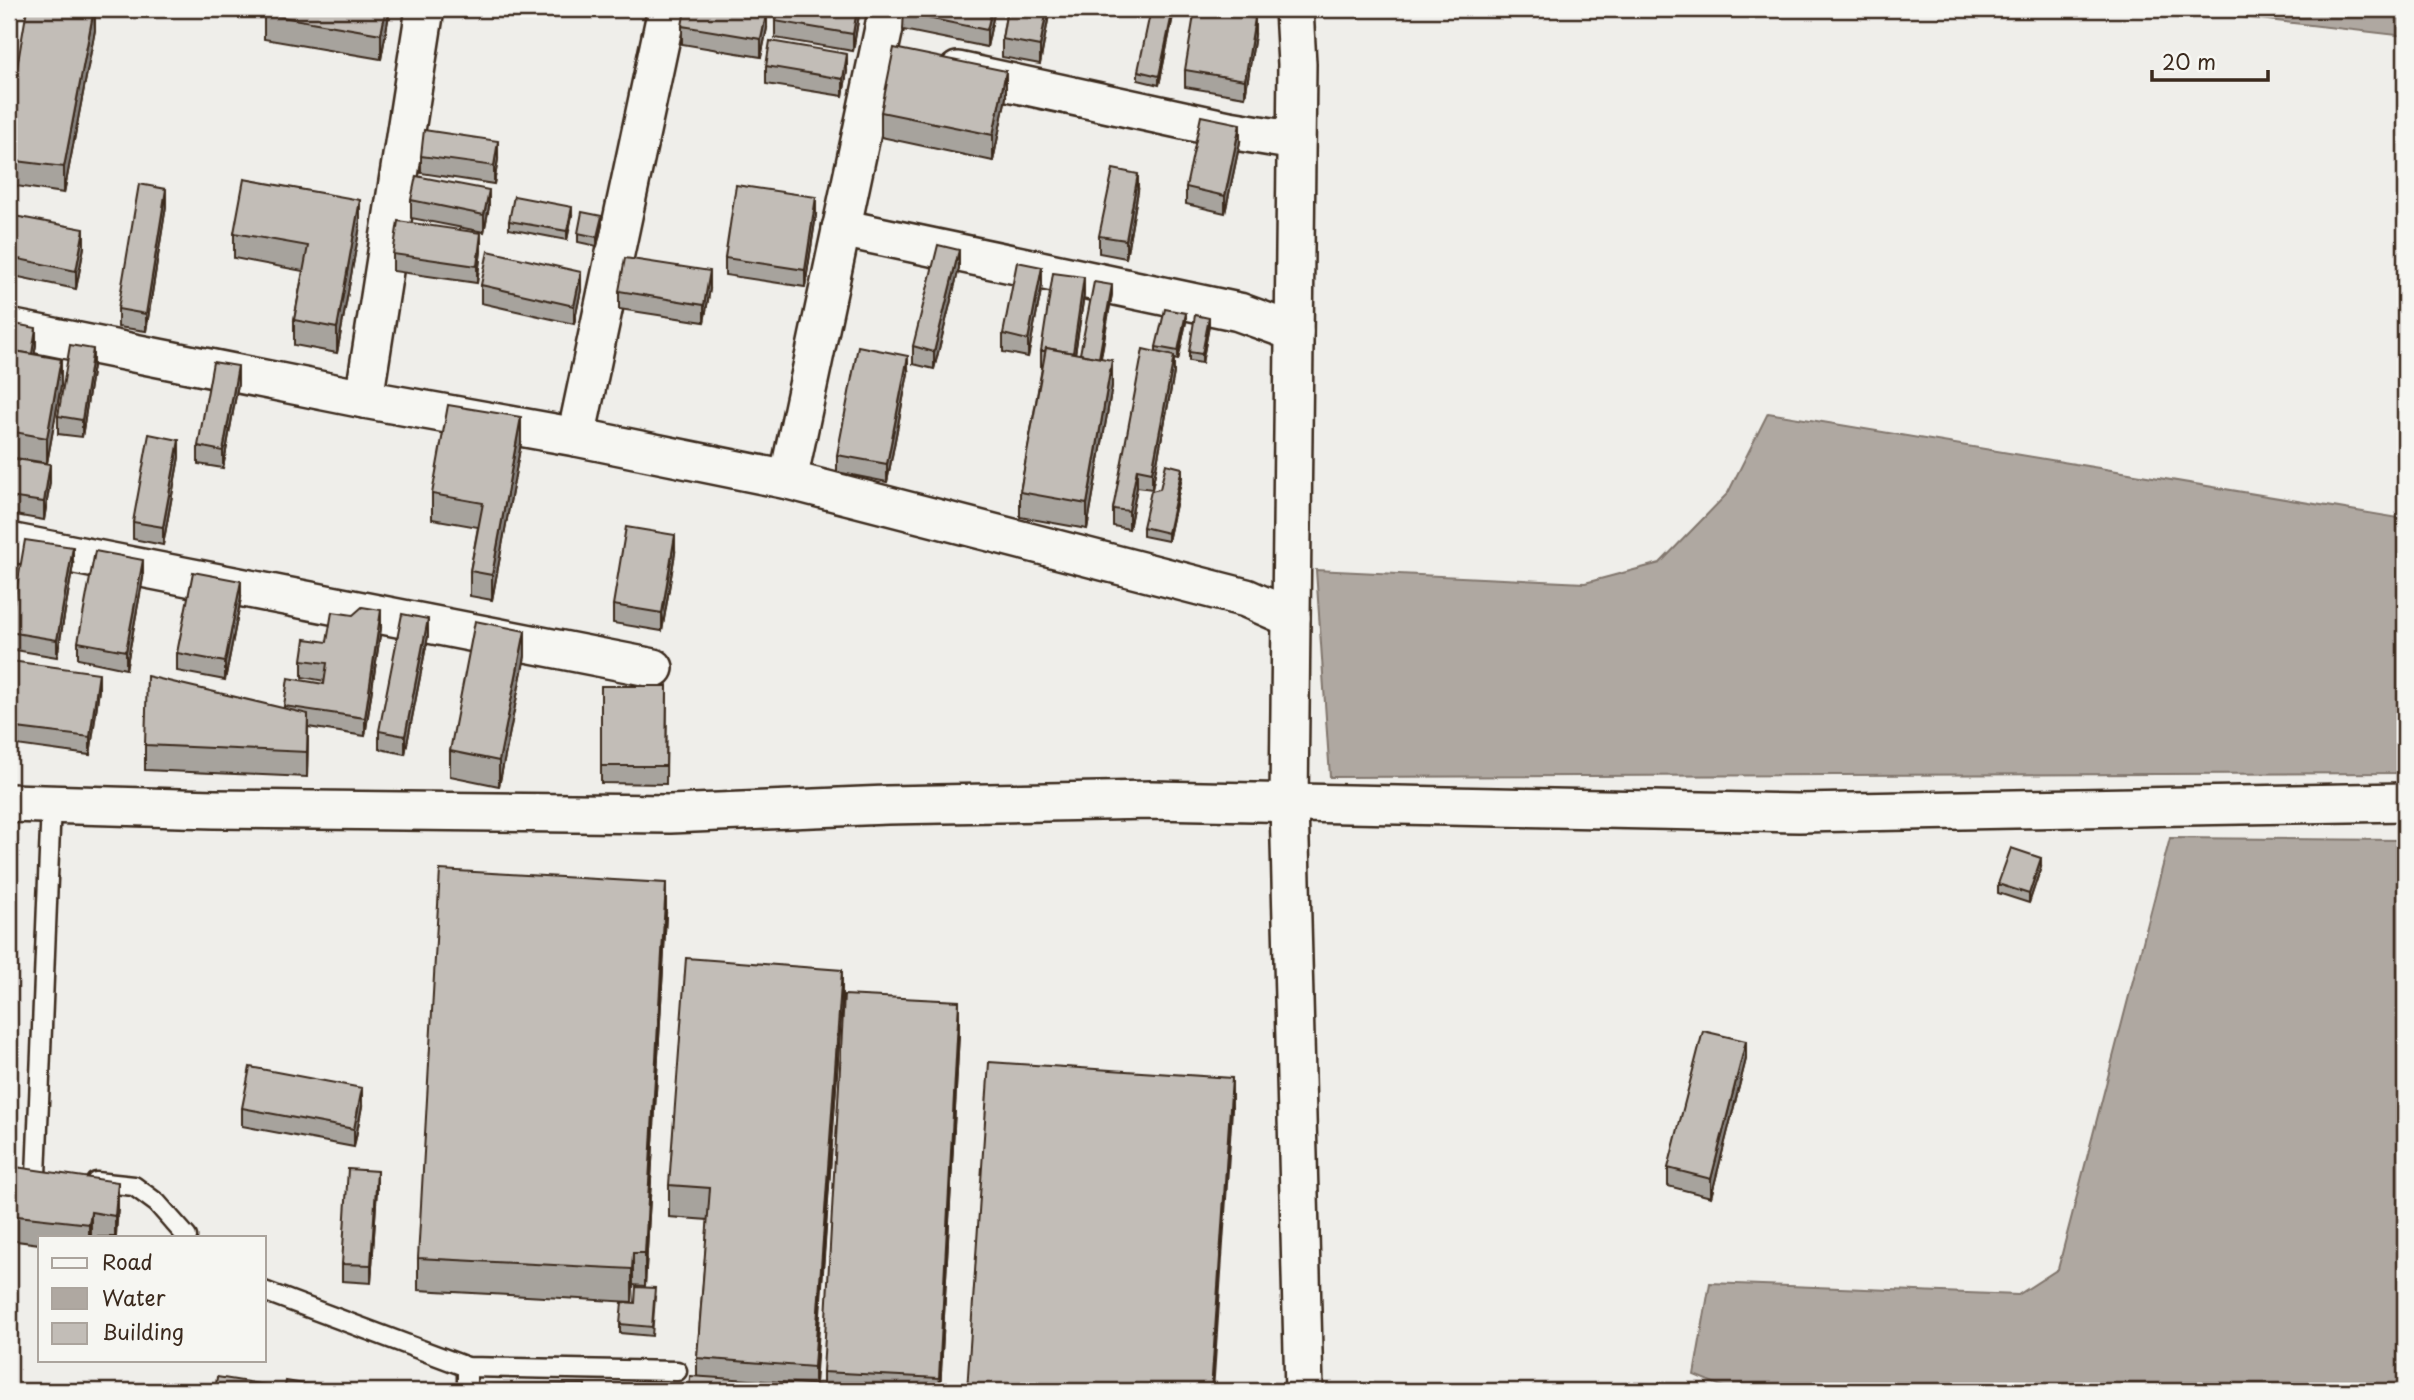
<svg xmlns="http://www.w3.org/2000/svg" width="2414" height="1400" viewBox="0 0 2414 1400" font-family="'Playpen Sans',sans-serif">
<rect width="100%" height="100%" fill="#efeeea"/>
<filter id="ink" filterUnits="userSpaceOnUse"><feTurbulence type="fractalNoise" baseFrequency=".0143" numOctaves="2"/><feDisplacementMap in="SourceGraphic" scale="14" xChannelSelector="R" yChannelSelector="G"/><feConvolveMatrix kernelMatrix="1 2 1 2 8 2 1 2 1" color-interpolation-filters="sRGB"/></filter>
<g filter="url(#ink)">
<g fill="#afa8a1" stroke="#81766d" stroke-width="2">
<path d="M2190 9H2405V36L2190 11Z"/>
<path d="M1768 413 2405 519V773L1330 777 1316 570 1585 583 1660 563 1728 493Z"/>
<path d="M2170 838 2405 840V1388L2363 1389V1391H1733L1694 1375 1710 1283 2018 1295 2058 1269Z"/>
</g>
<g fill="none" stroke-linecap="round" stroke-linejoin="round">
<g stroke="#3b2a1e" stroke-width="23">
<g id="service">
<path d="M36 1176 51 804"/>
<path d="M96 1182 134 1186 157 1203 187 1237"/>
<path d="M264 1291 467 1367 677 1371"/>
<path d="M467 1367V1391"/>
</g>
</g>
<g stroke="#3b2a1e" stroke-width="42">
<g id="minor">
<path d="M1294 9 1297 64 1289 803 1304 1391"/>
<path d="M958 71 1229 130 1296 141"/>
<path d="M841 228 1239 312 1294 332"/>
<path d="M9 328 364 399 576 437 788 480 1246 598 1291 618"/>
<path d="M364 399 425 9"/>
<path d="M576 437 667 9"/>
<path d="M788 480 888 9"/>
<path d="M9 542 654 668"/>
<path d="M9 803 214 809 670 814 887 805 1152 800 1799 813 2405 802"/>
</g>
</g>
<use href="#service" stroke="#f6f6f2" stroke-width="18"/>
<use href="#minor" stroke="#f6f6f2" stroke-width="37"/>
</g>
<g fill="#a7a39d" stroke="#3b2a1e" stroke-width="2">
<path d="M95 9V30L64 193 9 185V114Z"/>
<path d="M390 9 381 59 264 39V14Z"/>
<path d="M777 9H860L853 51 775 38V21Z"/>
<path d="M904 9H995L987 47 903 30Z"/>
<path d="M1007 9H1050L1040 64 1002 57V39Z"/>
<path d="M1173 16 1159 85 1138 80V71Z"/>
<path d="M682 26 767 28 761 57 682 44Z"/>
<path d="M1255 35 1245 97 1185 87V70Z"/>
<path d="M766 66 847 71 843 96 766 84Z"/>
<path d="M1006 97 993 161 881 137V112Z"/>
<path d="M1240 142 1225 213 1186 204V187Z"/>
<path d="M421 156 498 159 494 184 421 173Z"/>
<path d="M1138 191 1126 258 1099 253V236Z"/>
<path d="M411 200 489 207 484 232 411 218Z"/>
<path d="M166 206 146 331 118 327V309Z"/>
<path d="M9 215 84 247 76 289 9 275Z"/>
<path d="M572 215 567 240 509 229V221Z"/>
<path d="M816 215 805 287 725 275V258Z"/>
<path d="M602 225 597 246 578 242V233Z"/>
<path d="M360 226 337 353 294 345V320L303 271 234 258V233Z"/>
<path d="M481 251 477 283 393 271V254Z"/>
<path d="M959 268 934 369 913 364V346Z"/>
<path d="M481 285 581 290 574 324 481 303Z"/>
<path d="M1042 285 1028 357 1003 352V334Z"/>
<path d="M710 289 704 322 619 309V291Z"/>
<path d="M1112 294 1101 358 1112 386 1087 529 1020 517V492L1042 368H1041V351L1084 295 1075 354H1080Z"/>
<path d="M1186 322 1178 360 1174 359V373L1152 489 1137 487 1129 529 1113 526V509L1156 352V347Z"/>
<path d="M9 323 36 345 34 355 61 385 47 463 9 457Z"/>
<path d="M1209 326 1202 363 1189 361V352Z"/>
<path d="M93 366 82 437 58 434V416Z"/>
<path d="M908 373 887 482 837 472V455Z"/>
<path d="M238 384 223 468 198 464V446Z"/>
<path d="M521 443 492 600 470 596V571L478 527 432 519V494Z"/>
<path d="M179 457 163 545 133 539V522Z"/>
<path d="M9 458 50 482 44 520 9 514Z"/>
<path d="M1182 477 1168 541 1143 536V527Z"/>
<path d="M675 553 662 631 613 623V605Z"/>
<path d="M73 565 57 657 9 649V632Z"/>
<path d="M143 578 126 669 78 659V642Z"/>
<path d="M241 598 225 680 177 671V653Z"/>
<path d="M381 628 365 736 308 727 307 777 145 770V745L284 709V706L324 684 325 681 302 677V660L327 642Z"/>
<path d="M428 636 405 754 379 749V731Z"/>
<path d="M525 656 499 786 450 776V751Z"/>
<path d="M9 681 99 690 90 755 9 744Z"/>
<path d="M667 686 666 784 601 783V766Z"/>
<path d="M2041 867 2029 903 1998 893V884Z"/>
<path d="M666 915 645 1286 633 1285 632 1302 418 1290V1258Z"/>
<path d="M842 1002 815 1385H823V1372L959 1033 940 1391H689L697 1377V1358L708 1220 669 1217V1185Z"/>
<path d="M1746 1059 1711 1197 1668 1186V1168Z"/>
<path d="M362 1106 354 1147 242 1126V1108Z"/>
<path d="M9 1166 118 1207 116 1237H40V1244L9 1240Z"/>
<path d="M377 1188 371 1283 342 1281V1264Z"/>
<path d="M655 1297 652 1336 620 1333V1324L635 1303Z"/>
</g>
<g fill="#888480" stroke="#3b2a1e" stroke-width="2">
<path d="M94 9 95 30 64 193V167Z"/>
<path d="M386 9H390L381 59V34Z"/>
<path d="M857 9H860L853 51V34Z"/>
<path d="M992 9H995L987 47V30Z"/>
<path d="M1047 9H1050L1040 64V46Z"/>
<path d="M1173 9V16L1159 85V76Z"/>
<path d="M767 10V28L761 57V39Z"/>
<path d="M1255 18V35L1245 97V80Z"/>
<path d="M847 54V71L843 96V79Z"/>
<path d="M1006 71V97L993 161V135Z"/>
<path d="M1240 124V142L1225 213V196Z"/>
<path d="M498 141V159L494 184V166Z"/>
<path d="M1138 174V191L1126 258V240Z"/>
<path d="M166 189V206L146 331V314Z"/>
<path d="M489 190V207L484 232V215Z"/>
<path d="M816 197V215L805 287V270Z"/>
<path d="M360 200V226L337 353V328Z"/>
<path d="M572 207V215L567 240V231Z"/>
<path d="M602 216V225L597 246V237Z"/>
<path d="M84 229V247L76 289V271Z"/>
<path d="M481 233V251L477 283V266Z"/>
<path d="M959 250V268L934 369V352Z"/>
<path d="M1042 267V285L1028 357V340Z"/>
<path d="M710 271V289L704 322V305Z"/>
<path d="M581 272V290L574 324V306Z"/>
<path d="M1084 277V295L1072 373V356Z"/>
<path d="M1112 285V294L1098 372V364Z"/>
<path d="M1186 313V322L1178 360V351Z"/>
<path d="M1209 318V326L1202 363V354Z"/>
<path d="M36 328V345L31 375V358Z"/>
<path d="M93 349V366L82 437V420Z"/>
<path d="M908 356V373L887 482V464Z"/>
<path d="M1174 356V373L1152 489V472Z"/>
<path d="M61 359V385L47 463V438Z"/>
<path d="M1112 360V386L1087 529V504Z"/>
<path d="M238 366V384L223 468V451Z"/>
<path d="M521 417V443L492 600V575Z"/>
<path d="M179 440V457L163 545V527Z"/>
<path d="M50 464V482L44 520V502Z"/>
<path d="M1182 468V477L1168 541V533Z"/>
<path d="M1137 469V487L1129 529V511Z"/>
<path d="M675 535V553L662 631V613Z"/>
<path d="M73 547V565L57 657V640Z"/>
<path d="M143 560V578L126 669V651Z"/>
<path d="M10 570V588L9 598V580Z"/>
<path d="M241 581V598L225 680V662Z"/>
<path d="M381 610V628L365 736V718Z"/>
<path d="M428 619V636L405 754V736Z"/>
<path d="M525 631V656L499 786V761Z"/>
<path d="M99 673V690L90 755V737Z"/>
<path d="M308 714V740L307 777V752Z"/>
<path d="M2041 858V867L2029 903V894Z"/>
<path d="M666 883V915L645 1286V1253Z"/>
<path d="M842 970V1002L814 1391V1367Z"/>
<path d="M959 1001V1033L940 1391H939Z"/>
<path d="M1746 1041V1059L1711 1197V1179Z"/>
<path d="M1232 1078V1110L1213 1391H1211Z"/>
<path d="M362 1088V1106L354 1147V1129Z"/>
<path d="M377 1171V1188L371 1283V1265Z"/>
<path d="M118 1182V1207L115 1237V1216Z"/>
<path d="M91 1212V1237H89V1224Z"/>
<path d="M633 1253V1285L632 1302V1269Z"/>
</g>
<g fill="#c2bdb7" stroke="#3b2a1e" stroke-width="2">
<path d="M27 9H94L64 167 9 160V114Z"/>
<path d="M264 9H386L381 34 264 14Z"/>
<path d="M685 9H758L767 10 761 39 682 26Z"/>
<path d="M777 9H857L853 34 775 21Z"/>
<path d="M904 9H992L987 30 903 13Z"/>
<path d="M1007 9H1047L1040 46 1002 39Z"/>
<path d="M1151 9H1173L1159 76 1138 71Z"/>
<path d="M1195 9 1255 18 1245 80 1185 70Z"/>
<path d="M770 41 847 54 843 79 766 66Z"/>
<path d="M894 48 1006 71 993 135 881 112Z"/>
<path d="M1201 116 1240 124 1225 196 1186 187Z"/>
<path d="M424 130 498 141 494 166 421 156Z"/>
<path d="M1113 169 1138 174 1126 240 1099 236Z"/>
<path d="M416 176 489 190 484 215 411 200Z"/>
<path d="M244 179 360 200 337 328 294 320 308 246 234 233Z"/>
<path d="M139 184 166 189 146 314 118 309Z"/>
<path d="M736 185 816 197 805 270 725 258Z"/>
<path d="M514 196 572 207 567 231 509 221Z"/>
<path d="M582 212 602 216 597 237 578 233Z"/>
<path d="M9 215 84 229 76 271 9 257Z"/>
<path d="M398 221 481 233 477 266 393 254Z"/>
<path d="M938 245 959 250 934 352 913 346Z"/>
<path d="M488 251 581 272 574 306 481 285Z"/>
<path d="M625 258 710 271 704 305 619 291Z"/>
<path d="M1017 262 1042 267 1028 340 1003 334Z"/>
<path d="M1053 273 1084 277 1073 353 1046 348 1045 351H1041Z"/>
<path d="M1094 282 1112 285 1099 358 1080 354Z"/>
<path d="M1165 309 1186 313 1178 351 1156 347Z"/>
<path d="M1195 315 1209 318 1202 354 1189 352Z"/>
<path d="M9 323 36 328 32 354 9 350Z"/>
<path d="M70 345 93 349 82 420 58 416Z"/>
<path d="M858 346 908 356 887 464 837 455Z"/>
<path d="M1046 348 1112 360 1087 504 1020 492Z"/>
<path d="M1143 349 1174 356 1152 472 1137 469 1129 511 1113 509Z"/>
<path d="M9 350 61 359 47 438 9 431Z"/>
<path d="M213 362 238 366 223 451 198 446Z"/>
<path d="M448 405 521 417 492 575 470 571 483 503 432 494Z"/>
<path d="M149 434 179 440 163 527 133 522Z"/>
<path d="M9 458 50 464 44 502 9 497Z"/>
<path d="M1166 464 1182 468 1168 533 1143 527 1151 491 1160 489Z"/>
<path d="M626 527 675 535 662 613 613 605Z"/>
<path d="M25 540 73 547 57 640 9 632Z"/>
<path d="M95 551 143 560 126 651 78 642Z"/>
<path d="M193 572 241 581 225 662 177 653Z"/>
<path d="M362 607 381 610 365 718 284 706 288 678 324 684 327 663 302 660 305 639 327 642 332 612 353 615Z"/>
<path d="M402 614 428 619 405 736 379 731Z"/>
<path d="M475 621 525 631 499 761 450 751Z"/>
<path d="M11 661 99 673 90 737 9 727V681Z"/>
<path d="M147 676 308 714 307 752 145 745Z"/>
<path d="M601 686H667L666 766H601Z"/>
<path d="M2011 848 2041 858 2029 894 1998 884Z"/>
<path d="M440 870 666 883 645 1253H633L632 1269 418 1258Z"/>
<path d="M686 958 842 970 814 1367 697 1358 710 1188 669 1185Z"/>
<path d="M844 995 959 1001 939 1378 823 1372Z"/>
<path d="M1703 1031 1746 1041 1711 1179 1668 1168Z"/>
<path d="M989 1062 1232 1078 1211 1391H967Z"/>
<path d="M250 1067 362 1088 354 1129 242 1108Z"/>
<path d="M9 1166 118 1182 115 1216 91 1212 89 1224 9 1215Z"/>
<path d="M348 1169 377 1171 371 1265 342 1264Z"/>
<path d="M636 1287 655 1288 652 1327 620 1324 622 1302 635 1303Z"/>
<path d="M690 1376 912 1391H689Z"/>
<path d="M217 1377 279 1387V1391H215Z"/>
<path d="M286 1381 346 1391H284Z"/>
<path d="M585 1384V1391H492V1385Z"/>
<path d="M87 1387V1391H72Z"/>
</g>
</g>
<rect width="2414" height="1400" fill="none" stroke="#f6f6f2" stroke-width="35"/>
<rect x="18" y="18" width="2379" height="1365" fill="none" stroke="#3b2a1e" stroke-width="2.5" filter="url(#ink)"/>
<rect x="38" y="1236" width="228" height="126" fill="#f6f6f2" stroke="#aba49d" stroke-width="2"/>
<rect x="52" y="1258" width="35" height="10" fill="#f6f6f2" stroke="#aba49d" stroke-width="2"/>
<text x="102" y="1270" font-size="21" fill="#3b2a1e">Road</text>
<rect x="52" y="1288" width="35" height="21" fill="#afa8a1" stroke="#aba49d" stroke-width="2"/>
<text x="102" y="1306" font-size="21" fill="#3b2a1e">Water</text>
<rect x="52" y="1323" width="35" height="21" fill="#c2bdb7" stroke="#aba49d" stroke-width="2"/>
<text x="102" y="1340" font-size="21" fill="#3b2a1e">Building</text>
<path d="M2152 70v10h116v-10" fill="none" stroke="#3b2a1e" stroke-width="3.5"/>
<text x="2162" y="70" font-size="21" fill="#3b2a1e" stroke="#f6f6f2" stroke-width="5" paint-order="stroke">20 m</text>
</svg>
